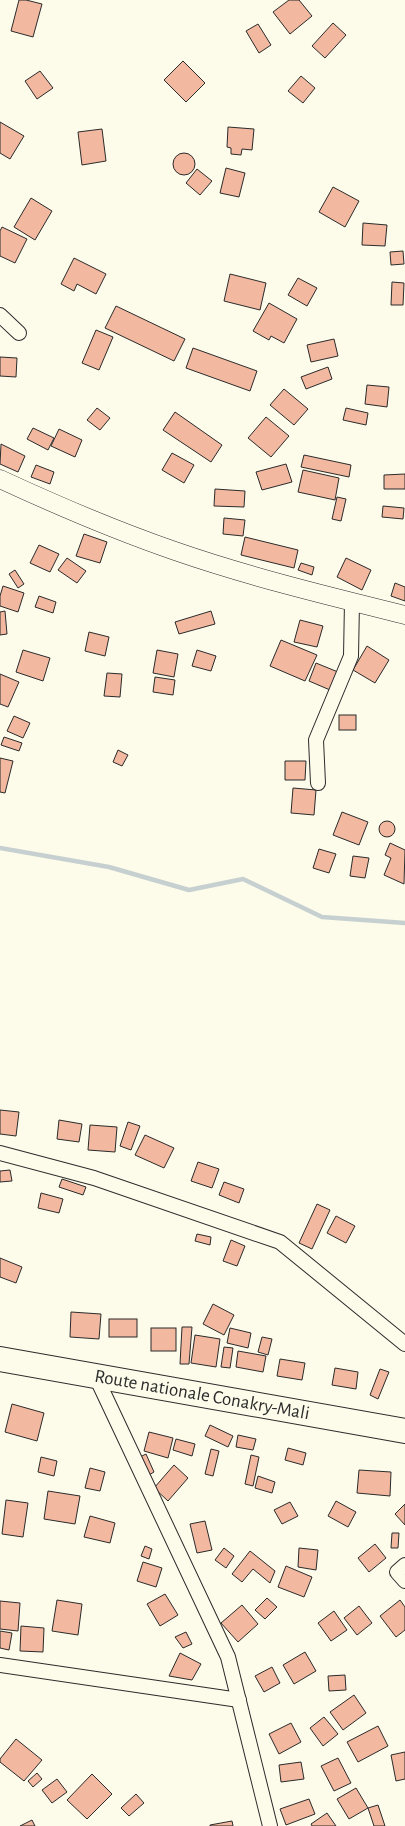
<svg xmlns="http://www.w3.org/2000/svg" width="405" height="1826" viewBox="0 0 405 1826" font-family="'Alegreya Sans',sans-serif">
<rect width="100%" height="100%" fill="#fdfbea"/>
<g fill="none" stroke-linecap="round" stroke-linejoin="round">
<path stroke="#c7d0d0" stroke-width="4.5" d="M0 848 109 867 189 890 243 879 322 917 405 923"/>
</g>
<g fill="#f2b8a0" stroke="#2b2b2b">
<path d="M19 0H26L42 4 33 37 11 31Z"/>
<path d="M289 0H299L312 16 290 34 273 12Z"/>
<path d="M333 23 346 35 325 58 312 46Z"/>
<path d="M258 24 271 45 259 53 246 31Z"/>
<path d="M183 61 205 83 186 102 164 80Z"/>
<path d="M40 71 53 88 37 99 25 81Z"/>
<path d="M301 76 315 88 303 103 288 91Z"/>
<path d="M0 122 24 136 10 159 0 153Z"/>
<path d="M228 127 254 129 252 150 242 149 241 155 231 154V148L227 147Z"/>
<path d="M102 129 106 161 82 165 78 132Z"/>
<circle cx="184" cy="164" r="11"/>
<path d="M226 168 245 173 239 197 220 193Z"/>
<path d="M197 169 212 181 200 195 186 183Z"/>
<path d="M333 187 359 201 345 227 319 212Z"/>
<path d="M31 198 52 211 35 240 14 227Z"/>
<path d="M363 223 387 225 385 246 362 245Z"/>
<path d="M2 227 27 239 15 263 0 256V231Z"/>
<path d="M403 251 404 264 391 265 390 252Z"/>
<path d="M74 258 106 274 96 294 77 284 74 291 61 284Z"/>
<path d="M230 274 266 283 260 310 224 301Z"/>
<path d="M298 278 317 288 307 306 288 295Z"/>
<path d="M392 282 404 283 403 305H391Z"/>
<path d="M269 303 297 319 284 343 271 336 269 340 253 331Z"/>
<path d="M116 306 185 339 174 361 105 328Z"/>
<path d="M96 330 113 337 99 370 82 363Z"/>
<path d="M334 339 338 356 311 362 307 345Z"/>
<path d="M193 348 257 371 250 391 186 368Z"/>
<path d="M0 357 17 358 16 377 0 376Z"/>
<path d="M328 367 332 379 306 389 301 377Z"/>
<path d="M367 385 389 387 387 407 365 404Z"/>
<path d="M284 389 308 409 294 425 270 405Z"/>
<path d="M97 408 110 418 100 430 87 420Z"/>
<path d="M346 408 368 413 366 425 343 420Z"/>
<path d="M175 412 222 445 211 462 163 430Z"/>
<path d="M266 417 289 436 271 457 248 438Z"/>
<path d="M33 428 54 438 48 450 27 439Z"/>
<path d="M59 429 82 440 75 457 51 446Z"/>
<path d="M1 444 25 456 18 472 0 464Z"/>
<path d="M172 453 194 465 184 483 162 470Z"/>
<path d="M304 455 351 465 349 477 301 467Z"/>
<path d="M286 464 292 482 262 490 256 472Z"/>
<path d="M36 465 54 472 50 484 31 477Z"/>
<path d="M303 470 339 478 335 500 298 492Z"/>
<path d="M405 474V489H384V475Z"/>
<path d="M215 489 245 491 244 507 214 506Z"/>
<path d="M337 497 346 499 341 521 332 519Z"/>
<path d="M383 506 404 508 403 519 382 517Z"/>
<path d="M224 518 245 520 243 536 223 534Z"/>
<path d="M84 534 107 542 100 563 76 556Z"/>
<path d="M245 537 298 550 294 568 241 555Z"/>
<path d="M39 545 59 554 50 572 30 563Z"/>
<path d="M67 558 86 571 77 583 58 570Z"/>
<path d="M346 558 371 570 362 590 337 577Z"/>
<path d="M301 563 314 567 312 575 298 570Z"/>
<path d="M15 570 24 584 18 588 9 574Z"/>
<path d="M395 583 405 587V601L391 596Z"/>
<path d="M3 586 24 593 18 612 0 606V596Z"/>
<path d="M39 596 56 602 53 613 35 607Z"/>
<path d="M5 611 7 634 0 635V612Z"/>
<path d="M211 611 215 624 179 634 175 622Z"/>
<path d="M300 620 323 626 317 647 294 642Z"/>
<path d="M89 632 109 637 105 656 85 651Z"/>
<path d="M281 640 317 655 305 681 270 666Z"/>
<path d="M367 646 389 660 375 683 353 670Z"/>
<path d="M23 650 50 658 43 681 16 672Z"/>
<path d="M157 650 178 654 174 677 153 673Z"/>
<path d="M197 650 216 656 211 671 192 666Z"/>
<path d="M316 663 338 672 330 690 309 681Z"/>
<path d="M107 673 122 674 120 697 104 696Z"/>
<path d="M0 674 19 682 8 707 0 704Z"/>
<path d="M155 677 175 680 173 695 153 692Z"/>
<rect x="339" y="715" width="17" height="15"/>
<path d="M14 716 30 723 23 738 7 731Z"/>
<path d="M4 737 22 743 19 751 1 745Z"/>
<path d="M118 750 128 755 122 766 113 762Z"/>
<path d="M0 758 13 761 5 793 0 792Z"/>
<path d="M285 761H306L305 780H285Z"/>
<path d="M293 788 316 790 314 815 291 813Z"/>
<path d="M342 812 368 822 359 845 333 835Z"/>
<circle cx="387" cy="829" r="8"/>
<path d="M390 843 405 850 404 884 384 875 391 858 385 855Z"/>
<path d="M319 849 336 854 329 873 313 868Z"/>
<path d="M353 856 369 858 365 878 350 876Z"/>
<path d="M0 1110 19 1112 16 1136 0 1134Z"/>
<path d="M59 1120 82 1124 79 1142 57 1139Z"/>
<path d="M128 1122 140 1126 131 1150 120 1146Z"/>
<path d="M90 1125 117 1127 115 1152 88 1150Z"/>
<path d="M145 1135 174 1148 164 1168 135 1155Z"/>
<path d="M198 1162 219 1169 212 1188 191 1181Z"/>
<path d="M10 1170 12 1181 0 1182V1171Z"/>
<path d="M62 1179 86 1187 83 1195 59 1187Z"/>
<path d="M224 1182 244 1189 239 1203 219 1195Z"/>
<path d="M41 1193 63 1199 59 1213 38 1208Z"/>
<path d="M317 1204 330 1210 312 1249 299 1243Z"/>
<path d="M336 1216 355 1226 346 1243 327 1233Z"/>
<path d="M197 1234 211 1237 210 1245 195 1241Z"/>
<path d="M231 1240 245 1246 237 1266 223 1261Z"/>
<path d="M0 1258 22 1267 16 1283 0 1277Z"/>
<path d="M213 1304 234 1315 224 1335 203 1324Z"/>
<path d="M71 1312 101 1314 99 1339 70 1337Z"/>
<rect x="109" y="1319" width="28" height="18"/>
<path d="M182 1327H192L189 1364H180Z"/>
<rect x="151" y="1328" width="25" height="23"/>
<path d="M230 1328 251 1333 248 1348 227 1343Z"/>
<path d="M195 1335 220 1339 216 1367 191 1363Z"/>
<path d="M262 1337 272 1339 268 1355 258 1352Z"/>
<path d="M224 1347 233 1348 230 1368 221 1367Z"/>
<path d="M238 1351 266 1356 263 1372 236 1367Z"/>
<path d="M280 1359 305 1363 302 1380 277 1376Z"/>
<path d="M335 1368 358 1372 356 1389 332 1385Z"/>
<path d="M380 1369 389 1372 378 1399 370 1395Z"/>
<path d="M12 1404 44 1413 37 1441 5 1432Z"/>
<path d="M210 1425 233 1436 228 1447 205 1436Z"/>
<path d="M149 1432 173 1438 168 1458 144 1451Z"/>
<path d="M238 1435 256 1439 253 1450 236 1447Z"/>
<path d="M176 1439 195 1444 192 1456 173 1450Z"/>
<path d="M288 1448 306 1453 303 1465 285 1460Z"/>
<path d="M211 1449 219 1451 213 1476 205 1474Z"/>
<path d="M146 1454 154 1472 149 1475 140 1457Z"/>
<path d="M251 1455 259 1457 253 1486 245 1484Z"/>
<path d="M41 1457 57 1461 54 1476 38 1472Z"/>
<path d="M174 1465 188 1478 168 1501 154 1488Z"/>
<path d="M90 1468 105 1472 100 1491 85 1488Z"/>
<path d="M359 1470 391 1472 390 1496 357 1493Z"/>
<path d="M258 1476 275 1482 272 1493 255 1488Z"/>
<path d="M48 1491 80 1496 75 1524 44 1519Z"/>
<path d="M6 1500 28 1503 23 1537 2 1534Z"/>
<path d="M336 1501 356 1512 348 1527 328 1516Z"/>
<path d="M290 1502 298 1516 282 1524 274 1510Z"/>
<path d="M405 1504V1525L395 1514Z"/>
<path d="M90 1516 115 1523 110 1543 84 1537Z"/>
<path d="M205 1521 212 1550 197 1553 190 1524Z"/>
<path d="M392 1533H399L398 1548H391Z"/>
<path d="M375 1544 386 1558 369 1572 358 1558Z"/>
<path d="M145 1546 152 1549 149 1559 141 1556Z"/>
<path d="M224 1548 234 1556 226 1568 215 1560Z"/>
<path d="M299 1548 318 1550 316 1570 298 1567Z"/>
<path d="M250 1551 275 1571 270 1583 253 1569 242 1582 232 1574Z"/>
<path d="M143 1562 162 1568 156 1587 137 1581Z"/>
<path d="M286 1566 312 1577 304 1597 278 1587Z"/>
<path d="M165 1594 178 1615 160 1626 147 1604Z"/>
<path d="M267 1598 277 1607 265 1619 255 1610Z"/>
<path d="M57 1600 82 1604 78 1635 52 1631Z"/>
<path d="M400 1600 405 1607V1630L396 1637 380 1616Z"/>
<path d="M0 1601 20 1603 18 1631 0 1629Z"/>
<path d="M242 1605 258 1624 238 1642 221 1623Z"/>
<path d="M359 1606 372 1623 357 1635 344 1618Z"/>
<path d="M334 1611 347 1630 331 1641 318 1623Z"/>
<path d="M21 1626 44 1628 43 1652 20 1651Z"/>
<path d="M0 1631 12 1633 9 1650 0 1648Z"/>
<path d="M186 1632 192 1644 183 1648 175 1637Z"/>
<path d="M305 1652 316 1671 294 1684 283 1665Z"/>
<path d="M180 1653 201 1664 192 1680 169 1676Z"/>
<path d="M272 1667 280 1683 264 1692 255 1676Z"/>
<path d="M345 1675 346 1690 329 1691 328 1676Z"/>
<path d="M354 1695 366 1713 343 1730 330 1712Z"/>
<path d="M324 1717 338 1734 323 1746 310 1728Z"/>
<path d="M291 1723 301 1742 279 1754 269 1734Z"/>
<path d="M378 1726 388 1746 358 1762 347 1742Z"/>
<path d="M16 1739 42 1760 24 1781 0 1762V1759Z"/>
<path d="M405 1752V1779L396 1781 391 1755Z"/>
<path d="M338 1758 351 1783 334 1791 321 1766Z"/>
<path d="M301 1762 304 1779 281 1782 279 1765Z"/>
<path d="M37 1773 42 1779 33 1787 28 1781Z"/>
<path d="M92 1774 112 1794 87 1819 67 1800Z"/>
<path d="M57 1779 67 1792 52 1803 42 1790Z"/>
<path d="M356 1788 368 1808 349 1819 337 1799Z"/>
<path d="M136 1794 144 1803 129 1816 121 1808Z"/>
<path d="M309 1799 315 1814 286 1825 280 1809Z"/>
<path d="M378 1805 385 1826H374L368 1808Z"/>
<path d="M327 1813 336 1826H312L311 1824Z"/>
<path d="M32 1820 35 1826H20Z"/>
<path d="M232 1821 233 1826H210V1825Z"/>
</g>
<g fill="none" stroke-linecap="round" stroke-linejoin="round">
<g stroke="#2b2b2b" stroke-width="16">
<g id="minor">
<path d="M0 315 19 333"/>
<path d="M318 783 316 740 351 656 352 602"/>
<path d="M0 1153 94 1178 280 1242 405 1344"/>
<path d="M96 1377 228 1657 270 1826"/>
<path d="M405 1565 397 1572 405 1581"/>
<path d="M0 1665 239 1700"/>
</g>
</g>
<g stroke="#2b2b2b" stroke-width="19">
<path id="tertiary" d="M0 479C56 505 117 531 175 551 250 577 328 596 405 615"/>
</g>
<g stroke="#2b2b2b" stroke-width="26">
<path id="trunk" d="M0 1359 405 1431"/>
</g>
<use href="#minor" stroke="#fdfbea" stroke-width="14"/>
<use href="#tertiary" stroke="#fdfbea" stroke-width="18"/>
<use href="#trunk" stroke="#fdfbea" stroke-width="24"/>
</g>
<g text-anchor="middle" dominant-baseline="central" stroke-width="4" stroke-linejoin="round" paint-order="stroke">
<g font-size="19" fill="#2b2b2b" stroke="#fdfbea">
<text transform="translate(202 1395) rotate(10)">Route nationale Conakry-Mali</text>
</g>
</g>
</svg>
